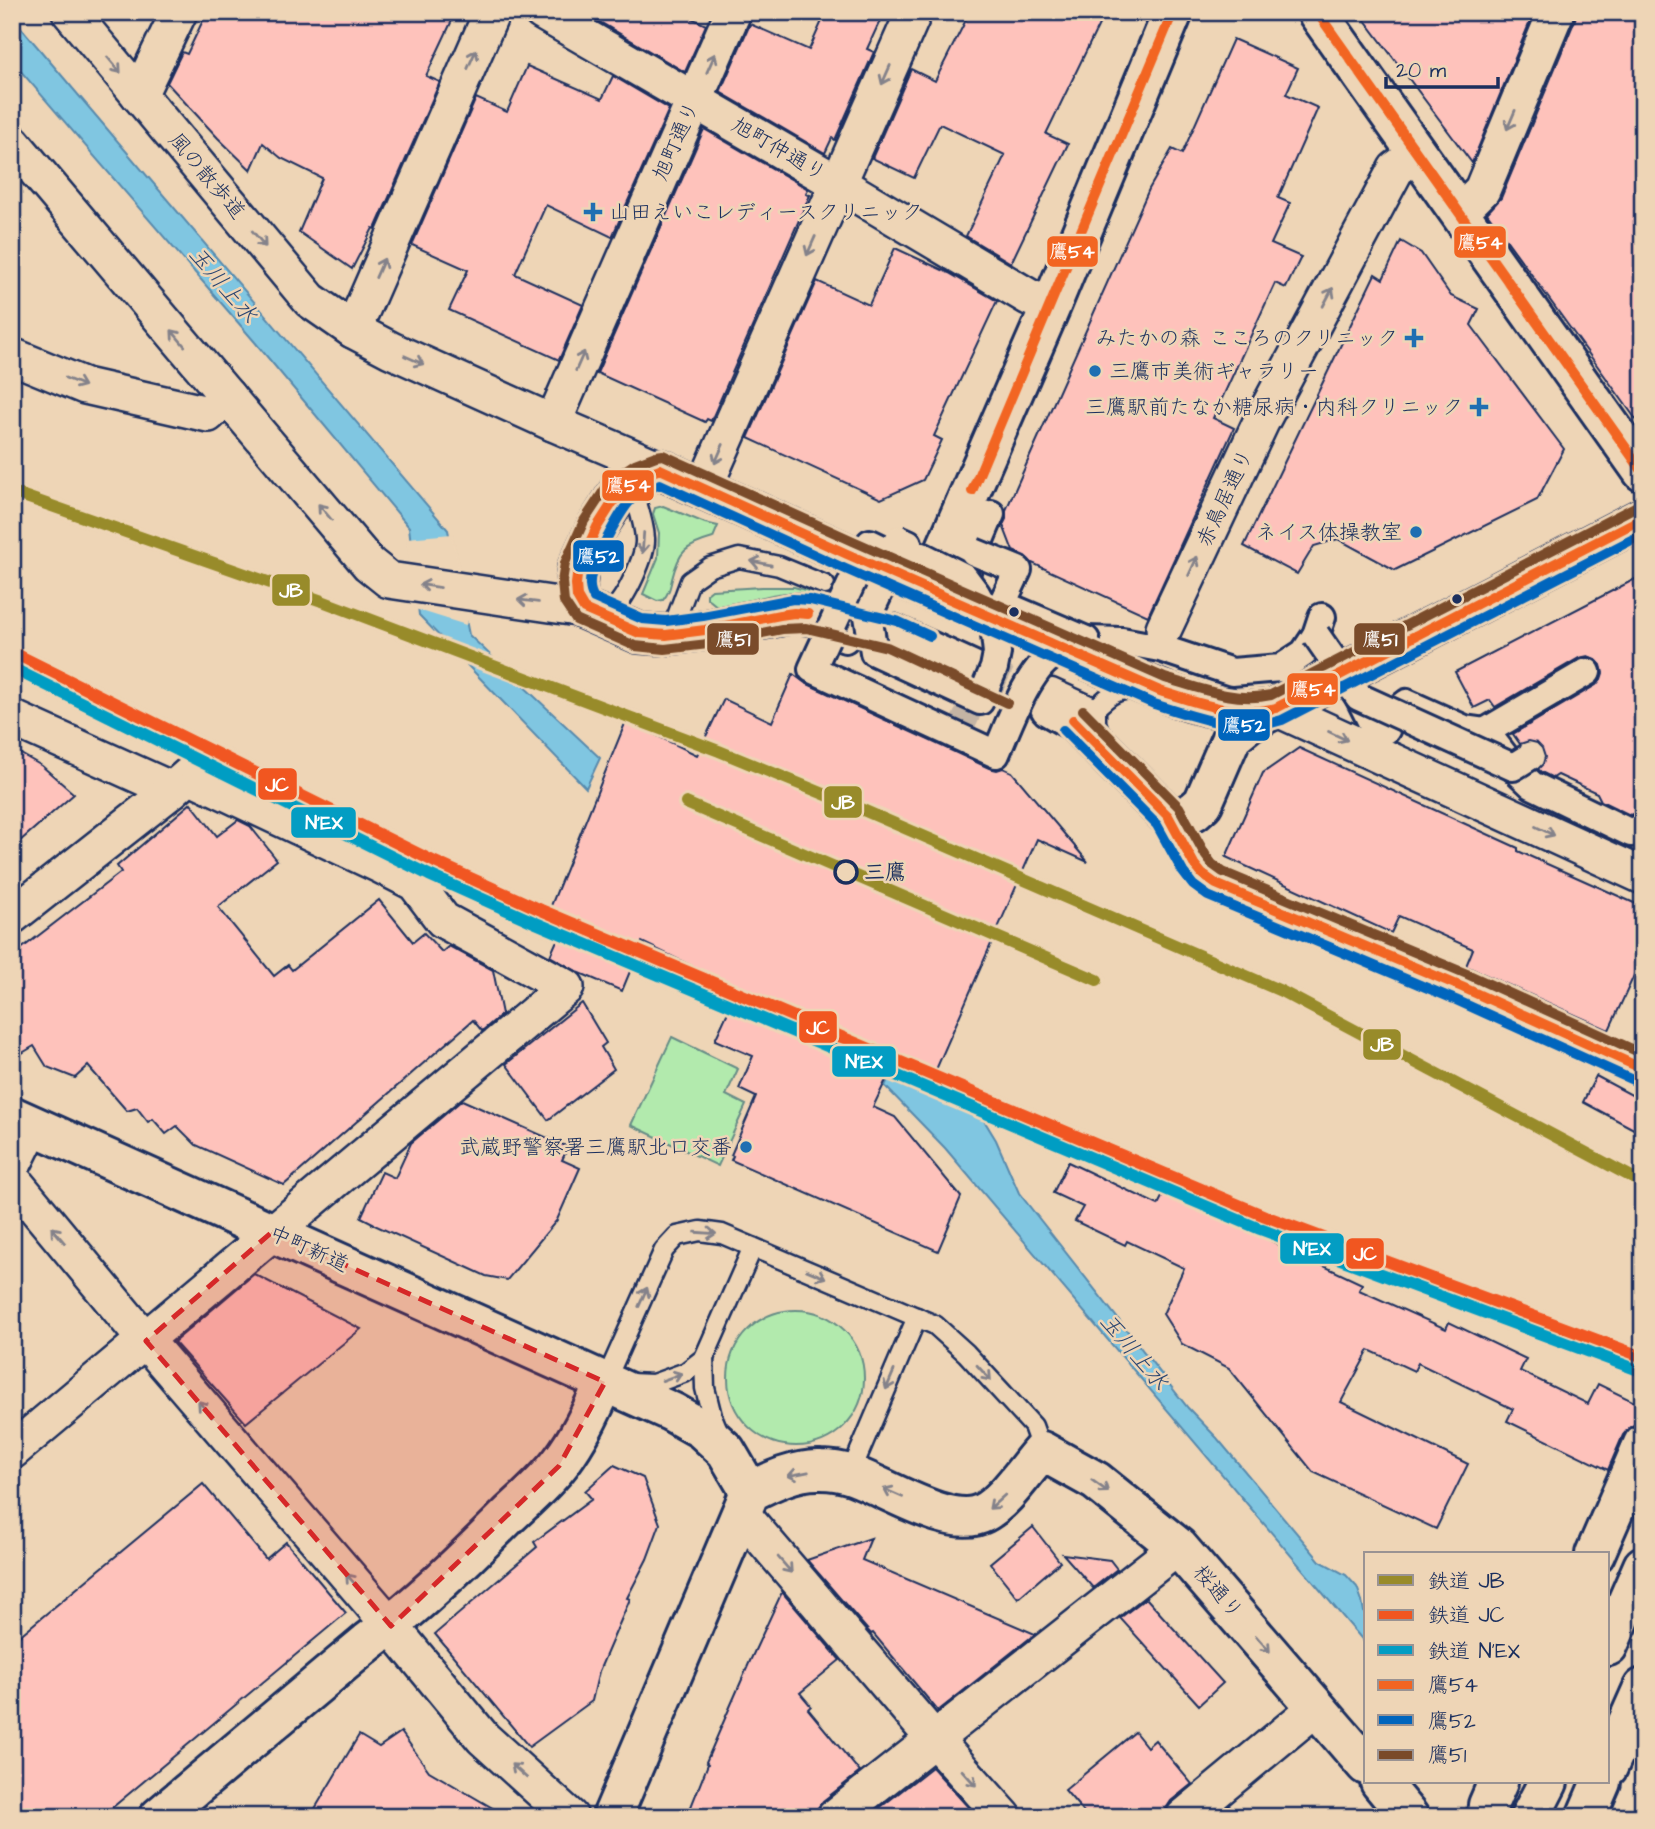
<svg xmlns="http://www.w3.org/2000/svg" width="1655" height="1829" viewBox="0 0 1655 1829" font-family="'Architects Daughter','Klee One',sans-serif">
<rect width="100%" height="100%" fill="#eed5b6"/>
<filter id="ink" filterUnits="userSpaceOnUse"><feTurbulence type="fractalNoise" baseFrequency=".0143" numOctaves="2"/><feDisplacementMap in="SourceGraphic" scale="14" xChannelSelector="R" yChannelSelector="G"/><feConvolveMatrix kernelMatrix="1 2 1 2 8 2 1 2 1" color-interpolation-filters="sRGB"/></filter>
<g filter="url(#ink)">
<g fill="#b2eaad" stroke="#668c86" stroke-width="2">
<path d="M663 506 705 523 718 526 713 538C685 546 679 551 672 579 670 588 669 593 663 600L657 601 643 594 658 558 659 533 653 514 655 508Z"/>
<path d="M762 587H794L813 592 808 595C781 588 753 601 726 607H718L707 598V594L712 590Z"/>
<path d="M672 1037 738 1069 726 1095 746 1105 718 1166 631 1125Z"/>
<circle cx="796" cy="1378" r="68"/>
</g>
<g fill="#80c6e1" stroke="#588aad" stroke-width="2">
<path d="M12 17 448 530 469 635 600 758 586 788 419 615 409 527 254 341 12 61Z"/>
<path d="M895 1064 951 1090 985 1122 996 1140 1019 1193 1188 1408 1217 1438 1320 1561 1346 1575 1357 1587 1362 1601 1364 1612 1366 1615V1644L945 1148 885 1086Z"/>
</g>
<path fill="#eed5b6" d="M452 534 468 605 469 615 466 625 415 609 407 538Z"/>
<g fill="#fec2bb" stroke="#1b2f5e" stroke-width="2">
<path d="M207 12H456L426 76 440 82 375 229 373 228 352 269 299 232 322 178 281 158 263 143 251 170 218 138 167 83 182 52 187 54Z"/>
<path d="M583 12H679L706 25 685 72Z"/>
<path d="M826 12H884L867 49 874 52 835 140 832 138 825 153 720 92 750 24 809 50Z"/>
<path d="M970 12H1105L1046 134 1068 144 1011 263 966 236 1005 155 940 124 914 178 872 158 911 69 935 81Z"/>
<path d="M1359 12H1534L1472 163Z"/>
<path d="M1576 12H1643V429L1487 213 1501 198 1575 20Z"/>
<path d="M1233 39 1298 68 1286 94 1318 108 1278 198 1290 203 1271 244 1301 257 1286 288 1275 283 1213 418 1234 428 1148 616 1032 563 1025 556 1013 551 1003 525 1006 519V510L1149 189 1172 149 1182 154Z"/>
<path d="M527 66 602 99 613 76 669 109 612 237 546 205 515 274 583 305 559 360 449 310 468 270 412 245 476 98 507 112Z"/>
<path d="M704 129 808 189 806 194 810 195 711 421 707 419 705 422 597 373Z"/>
<path d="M1401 241 1421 253 1451 296 1479 309 1471 325 1564 449 1537 500 1395 570 1338 539 1314 546 1297 574 1244 546 1375 274 1383 279Z"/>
<path d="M895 248 949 273 997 301 934 436 942 440 923 480 881 499 748 438 817 281 869 305Z"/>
<path d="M1643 575V810L1630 815 1601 801 1597 793 1558 775 1553 778 1541 772 1538 769 1543 764 1545 757 1542 748 1537 743 1529 741 1520 744 1513 734 1596 685 1601 679 1603 673 1601 665 1595 659 1588 656 1579 658 1495 707 1490 700 1474 708 1455 672Z"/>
<path d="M793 674 805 683 989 768 997 770 1003 768 1012 772 1088 862 1037 839 935 1072 898 1055 873 1107 895 1117 961 1197 938 1251 731 1160 733 1156 731 1155 756 1097 739 1089 753 1056 715 1040 739 988 642 942 622 991 580 973 550 956 563 927 546 918 626 721 697 755 724 699 772 722Z"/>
<path d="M1299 748 1518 848V851L1643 907V974L1636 971 1609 1030 1466 966 1473 949 1399 916 1391 933 1226 857 1263 773Z"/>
<path d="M12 749 42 766 74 794 12 848Z"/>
<path d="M191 803 217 836 238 820 250 826 277 860 218 907 274 976 288 965 292 970 379 900 413 942 424 933 442 952 449 946 493 970 502 1014 482 1031 473 1020 284 1185 196 1145 177 1126 166 1134 153 1119 148 1122 137 1108 127 1111 88 1066 75 1078 47 1067 34 1046 12 1059V956L121 872 117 866Z"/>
<path d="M582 1003 606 1043 601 1047 614 1069 548 1120 506 1064Z"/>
<path d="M1596 1076 1643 1101V1134L1583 1102Z"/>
<path d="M462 1100 568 1147 562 1160 580 1168 557 1220 507 1280 486 1276 372 1224 373 1223 361 1217 382 1172 395 1178 411 1143Z"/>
<path d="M1068 1162 1158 1205 1165 1191 1362 1284 1359 1290 1446 1329 1449 1322 1526 1359 1520 1371 1588 1404 1598 1384 1643 1406V1414L1638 1423 1630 1427 1623 1435 1608 1470 1507 1421 1513 1409 1418 1363 1414 1371 1369 1350 1341 1402 1468 1464 1436 1529 1313 1472 1229 1368 1182 1344 1163 1314 1184 1268 1127 1241 1125 1245 1075 1221 1083 1207 1053 1193Z"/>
<path d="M254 1274 361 1329 246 1423 174 1342Z"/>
<path d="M614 1465 643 1478 660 1524 647 1559 627 1598 630 1599 599 1671 592 1701 529 1747 435 1634 537 1547 534 1542 592 1499 585 1491Z"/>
<path d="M203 1484 266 1559 286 1542 346 1613 101 1817H12V1642Z"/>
<path d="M1033 1527 1060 1562 1018 1598 990 1563Z"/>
<path d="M871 1538 862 1560 1035 1634 938 1711 873 1633 871 1634 807 1560Z"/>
<path d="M1063 1554 1110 1560 1117 1569 1093 1588Z"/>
<path d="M782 1592 840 1660 800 1693 811 1706 808 1709 860 1772 823 1801 817 1809 815 1817H687L708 1764 706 1762 750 1661Z"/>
<path d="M1146 1598 1223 1683 1199 1705 1120 1618Z"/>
<path d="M401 1732 429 1771 508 1817H310L359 1735 379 1747Z"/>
<path d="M1135 1732 1147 1747 1155 1740 1192 1784 1171 1801 1165 1810 1157 1817H1088L1065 1790Z"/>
<path d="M932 1767 977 1817H868Z"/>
</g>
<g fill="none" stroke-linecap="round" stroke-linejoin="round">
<path stroke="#c4b4a4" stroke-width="26" stroke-dasharray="26 13" stroke-linecap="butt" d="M956 709 967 715 957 736"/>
<g stroke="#c4b4a4" stroke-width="38" stroke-dasharray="38 19" stroke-linecap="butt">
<path d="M967 606 1089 660"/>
<path d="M971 670 1050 707"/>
</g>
<g stroke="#1b2f5e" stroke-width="23">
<g id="service">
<path d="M599 615C603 613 610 611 614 608 626 598 646 555 645 539 644 519 635 499 630 481"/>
<path d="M666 634 677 616 690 581 710 567 739 558 779 566 825 585"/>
<path d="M1052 688 1096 708"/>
<path d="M1102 738 1096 723V708C1110 694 1116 690 1136 688"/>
<path d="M753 1247 704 1358 686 1372 653 1384 605 1382 664 1250 677 1236 700 1231 722 1234 935 1325 966 1353 1033 1426 1042 1451"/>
<path d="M704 1358 705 1388 712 1416 720 1435"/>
<path d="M850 1474 917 1317"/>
</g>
</g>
<g stroke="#1b2f5e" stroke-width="32">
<g id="pedestrian">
<path d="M966 573 991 514"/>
<path d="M845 639 869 586"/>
<path d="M1086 640 1122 641 1160 648 1232 672 1281 668 1304 653 1316 635 1322 617"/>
<path d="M1359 697 1372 723 1386 730 1393 714 1407 703 1465 729 1486 732 1513 767 1532 785 1631 833 1643 826"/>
<path d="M1471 740 1587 672"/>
</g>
</g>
<g stroke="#1b2f5e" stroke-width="40">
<g id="minor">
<path d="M70 12 310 300 353 330 391 350 553 423 660 469"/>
<path d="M542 12 839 184 1029 297 1051 306"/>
<path d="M139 95 179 12"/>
<path d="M12 142 369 564 389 580 584 609"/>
<path d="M1459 213 1482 190 1556 12"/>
<path d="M353 330 492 12"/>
<path d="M12 356 85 386 208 414 227 396"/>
<path d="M553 423 733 12"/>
<path d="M704 488 914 12"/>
<path d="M1164 628 1261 422 1396 169 1416 154"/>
<path d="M1276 708 1643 876"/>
<path d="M12 718 172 790 189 775 382 866 415 883 443 920 566 987 12 1451"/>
<path d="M1168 816C1180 833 1186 854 1199 870 1203 876 1210 880 1216 884L1462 987 1643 1069"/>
<path d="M12 916 172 790"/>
<path d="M12 1167 33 1125"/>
<path d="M12 1179 146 1341 391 1626 483 1738 570 1817"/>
<path d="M741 1513 934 1739 1004 1817"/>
<path d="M835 1817 1178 1547"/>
<path d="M1184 1817 1317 1707"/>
</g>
</g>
<g stroke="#1b2f5e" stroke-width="44">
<g id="tertiary">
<path d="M1317 12 1643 472"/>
<path d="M907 580 967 606"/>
<path d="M928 589 1051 306 1173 12"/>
<path d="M817 616 794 613 705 630 666 635 639 633 584 609 577 597 576 584 578 568 597 527 620 491 642 476 660 469 847 554"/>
<path d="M892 634 971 670"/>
<path d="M1089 660C1142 683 1215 721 1274 709"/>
<path d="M1050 707 1073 720 1168 816 1182 817 1194 811 1203 803 1232 736 1249 722 1643 518"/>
<path d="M12 1116 672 1412 702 1429 726 1451 750 1492"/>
<path d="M1380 1782 1409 1817"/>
<path d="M159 1817 368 1642C418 1605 464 1560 508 1516 526 1499 546 1482 561 1462 580 1437 592 1410 605 1382"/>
<path d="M612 1817 750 1492C771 1481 796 1469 821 1470 830 1470 843 1472 852 1475 884 1486 951 1530 983 1513 1005 1502 1025 1470 1042 1451L1096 1481 1178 1547 1366 1765"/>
</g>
</g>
<g stroke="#1b2f5e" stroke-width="44">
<g id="secondary">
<path d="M1595 1554 1643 1444"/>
<path d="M1608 1646 1643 1566"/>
<path d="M1608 1767 1643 1688"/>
<path d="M1487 1817 1488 1805 1498 1782"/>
<path d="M1530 1817 1548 1782"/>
<path d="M1586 1817 1601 1782"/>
</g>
</g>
<use href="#service" stroke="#eed5b6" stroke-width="18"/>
<use href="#pedestrian" stroke="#eed5b6" stroke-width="26"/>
<use href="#minor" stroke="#eed5b6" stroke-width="35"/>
<use href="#tertiary" stroke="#eed5b6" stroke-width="38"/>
<use href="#secondary" stroke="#eed5b6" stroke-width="38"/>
<g stroke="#1b2f5e" stroke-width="32" stroke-linecap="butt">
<g id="pedestrian-bridge">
<path d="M899 539 908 543 893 563 868 616 874 652 980 701 994 668 997 653 994 626 976 593 964 577 922 556H897L870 543 812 669 996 754C1008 727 1027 672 1052 656 1062 649 1076 648 1086 640L1002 604 1018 570 974 552"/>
<path d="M1316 635 1359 697 1513 767 1529 757"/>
</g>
</g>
<use href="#pedestrian-bridge" stroke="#eed5b6" stroke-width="26"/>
<g stroke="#eed5b6" stroke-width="16">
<g id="bus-1">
<path d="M1317 12 1643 472"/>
<path d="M972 491 1173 12"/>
<path d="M808 614 794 613 780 615 705 630 666 635 639 633 584 609 577 597 576 584 578 568 597 527 620 491 642 476 660 469 847 554 1160 691C1199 703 1235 718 1276 708L1643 518"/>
<path d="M1073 720 1168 816 1194 864 1202 874 1216 884 1462 987 1643 1069"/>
</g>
</g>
<g stroke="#eed5b6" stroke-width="16">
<g id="bus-2">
<path d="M930 636 897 621 810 600 793 599 703 616 666 621 642 619 594 598C589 590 589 580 592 572 596 557 620 511 631 500 639 493 650 488 660 484L841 567 1154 704C1195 717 1240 734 1282 720L1643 534"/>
<path d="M1063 730 1157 825 1183 872 1193 885 1208 896 1456 1000 1637 1082"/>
</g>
</g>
<g stroke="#eed5b6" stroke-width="16">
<g id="bus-3">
<path d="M1007 703 887 647 806 628 782 629 708 644 665 649 635 646 576 620 564 602 562 582 565 563 584 521 611 480 635 464 656 456 663 455 853 541 1165 678C1199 688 1235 703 1271 695L1637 506"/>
<path d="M1083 710 1179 807 1206 856 1212 864 1223 872 1467 974 1643 1054"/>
</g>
</g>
<use href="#bus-1" stroke="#f26522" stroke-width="10"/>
<use href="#bus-2" stroke="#0065bd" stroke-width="10"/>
<use href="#bus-3" stroke="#7a4b2a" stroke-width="10"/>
<g stroke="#eed5b6" stroke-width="18">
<g id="rail-1">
<path d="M12 492 322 601 719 751 863 810 1281 991 1643 1183"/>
<path d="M686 803 1097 980"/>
</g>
</g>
<g stroke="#eed5b6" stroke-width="18">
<path id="rail-2" d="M12 652 435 862 541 910 1265 1216 1643 1357"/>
</g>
<g stroke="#eed5b6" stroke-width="18">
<path id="rail-3" d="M12 668 429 875 536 923 1260 1229 1638 1370"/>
</g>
<use href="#rail-1" stroke="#988b2a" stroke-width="12"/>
<use href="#rail-2" stroke="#f15620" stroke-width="12"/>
<use href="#rail-3" stroke="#039dc3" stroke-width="12"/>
</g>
<defs><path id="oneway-shaft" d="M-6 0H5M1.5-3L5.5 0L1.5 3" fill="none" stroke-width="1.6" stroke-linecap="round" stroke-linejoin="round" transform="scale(1.75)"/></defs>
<g stroke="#84828a">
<use href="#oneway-shaft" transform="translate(472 59) rotate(-66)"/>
<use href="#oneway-shaft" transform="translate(711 63) rotate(-66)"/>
<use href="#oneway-shaft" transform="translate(114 65) rotate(50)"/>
<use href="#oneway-shaft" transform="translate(886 75) rotate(114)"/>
<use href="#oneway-shaft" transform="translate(1511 120) rotate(113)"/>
<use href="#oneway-shaft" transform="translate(259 239) rotate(50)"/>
<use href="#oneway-shaft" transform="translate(811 246) rotate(114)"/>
<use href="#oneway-shaft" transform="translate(380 268) rotate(-66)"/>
<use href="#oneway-shaft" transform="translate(1328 297) rotate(-62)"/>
<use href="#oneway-shaft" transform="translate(178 338) rotate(-130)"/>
<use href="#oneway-shaft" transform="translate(414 360) rotate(24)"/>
<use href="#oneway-shaft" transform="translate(580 361) rotate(-66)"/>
<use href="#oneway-shaft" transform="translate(75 382) rotate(22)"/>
<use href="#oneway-shaft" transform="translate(719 454) rotate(114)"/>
<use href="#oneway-shaft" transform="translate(325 512) rotate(-130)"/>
<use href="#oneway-shaft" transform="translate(643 543) rotate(94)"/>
<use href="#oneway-shaft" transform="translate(761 563) rotate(-168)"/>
<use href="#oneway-shaft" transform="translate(1193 566) rotate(-65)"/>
<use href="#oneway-shaft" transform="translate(430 586) rotate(-171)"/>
<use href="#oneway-shaft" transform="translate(528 601) rotate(-172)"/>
<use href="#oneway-shaft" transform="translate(1338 736) rotate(25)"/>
<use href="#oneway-shaft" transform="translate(1545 831) rotate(25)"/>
<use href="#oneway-shaft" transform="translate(706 1233) rotate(4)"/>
<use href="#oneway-shaft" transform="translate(58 1235) rotate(-130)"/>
<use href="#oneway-shaft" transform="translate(816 1274) rotate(23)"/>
<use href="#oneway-shaft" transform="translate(643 1297) rotate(-66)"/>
<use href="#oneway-shaft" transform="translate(984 1373) rotate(48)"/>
<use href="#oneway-shaft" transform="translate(672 1377) rotate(-20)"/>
<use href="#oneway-shaft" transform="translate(890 1380) rotate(113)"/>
<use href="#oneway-shaft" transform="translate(205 1409) rotate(-131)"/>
<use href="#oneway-shaft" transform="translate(798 1474) rotate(169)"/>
<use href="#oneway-shaft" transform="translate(1100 1486) rotate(36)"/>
<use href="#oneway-shaft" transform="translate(893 1493) rotate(-156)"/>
<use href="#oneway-shaft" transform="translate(997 1502) rotate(138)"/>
<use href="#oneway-shaft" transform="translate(785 1565) rotate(49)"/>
<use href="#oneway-shaft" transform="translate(353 1582) rotate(-131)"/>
<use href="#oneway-shaft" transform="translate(1263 1644) rotate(49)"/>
<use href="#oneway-shaft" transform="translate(519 1771) rotate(-138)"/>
<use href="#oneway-shaft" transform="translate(969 1778) rotate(48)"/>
</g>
</g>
<path fill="#d62828" fill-opacity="0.2" stroke="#d62828" stroke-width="5" stroke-dasharray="14 9" stroke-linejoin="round" d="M272 1232 605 1382 559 1466 391 1626 146 1341Z"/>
<g fill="#1f6fb2" stroke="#eed5b6" stroke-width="2.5">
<path d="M589.5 201.5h7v7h7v7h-7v7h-7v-7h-7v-7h7z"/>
<path d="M1410.5 327.5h7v7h7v7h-7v7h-7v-7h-7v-7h7z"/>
<circle cx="1095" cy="371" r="7"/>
<path d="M1475.5 396.5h7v7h7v7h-7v7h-7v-7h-7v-7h7z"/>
<circle cx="1416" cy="532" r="7"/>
<circle cx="746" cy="1147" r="7"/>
</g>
<g fill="#1b2f5e" stroke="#eed5b6" stroke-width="2.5">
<circle cx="1457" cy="599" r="6"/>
<circle cx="1014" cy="612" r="6"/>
</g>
<circle fill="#eed5b6" stroke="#1b2f5e" stroke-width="3.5" cx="846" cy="872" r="11"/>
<g text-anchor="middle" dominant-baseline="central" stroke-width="5" stroke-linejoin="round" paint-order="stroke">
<g font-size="21" fill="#1b2f5e" stroke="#eed5b6">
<text transform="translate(676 141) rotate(-66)">旭町通り</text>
<text transform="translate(779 149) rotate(30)">旭町仲通り</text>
<text transform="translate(207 176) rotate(50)">風の散歩道</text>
<text transform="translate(1225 498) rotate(-65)">赤鳥居通り</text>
<text transform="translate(309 1249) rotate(24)">中町新道</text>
<text transform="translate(1218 1592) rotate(49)">桜通り</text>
</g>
<g font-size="21" fill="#1b2f5e" stroke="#eed5b6" text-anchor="end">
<text x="609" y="212" text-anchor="start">山田えいこレディースクリニック</text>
<text x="1398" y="338">みたかの森 こころのクリニック</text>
<text x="1109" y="371" text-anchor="start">三鷹市美術ギャラリー</text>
<text x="1463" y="407">三鷹駅前たなか糖尿病・内科クリニック</text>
<text x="1402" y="532">ネイス体操教室</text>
<text x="732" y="1147">武蔵野警察署三鷹駅北口交番</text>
</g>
<g font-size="21" font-weight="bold" fill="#1b2f5e" stroke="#eed5b6" text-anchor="start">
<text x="864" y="872">三鷹</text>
</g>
<g font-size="23" font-style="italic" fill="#2a4672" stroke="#eed5b6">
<text transform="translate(223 285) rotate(50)">玉川上水</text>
<text transform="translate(1134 1352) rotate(50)">玉川上水</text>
</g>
</g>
<g stroke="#eed5b6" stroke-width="2.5">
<rect x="1453" y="225" width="54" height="34" rx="7" fill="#f26522"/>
<rect x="1046" y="235" width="53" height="33" rx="7" fill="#f26522"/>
<rect x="601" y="469" width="54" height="33" rx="7" fill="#f26522"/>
<rect x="572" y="539" width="53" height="34" rx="7" fill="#0065bd"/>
<rect x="271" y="573" width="40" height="34" rx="7" fill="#988b2a"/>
<rect x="1353" y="622" width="53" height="34" rx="7" fill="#7a4b2a"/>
<rect x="706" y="622" width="54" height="34" rx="7" fill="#7a4b2a"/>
<rect x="1286" y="672" width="53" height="34" rx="7" fill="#f26522"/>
<rect x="1217" y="708" width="54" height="34" rx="7" fill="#0065bd"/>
<rect x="257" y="767" width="41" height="34" rx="7" fill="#f15620"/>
<rect x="823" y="785" width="40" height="34" rx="7" fill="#988b2a"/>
<rect x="290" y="806" width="67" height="33" rx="7" fill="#039dc3"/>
<rect x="798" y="1010" width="40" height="34" rx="7" fill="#f15620"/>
<rect x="1362" y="1028" width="40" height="33" rx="7" fill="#988b2a"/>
<rect x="831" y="1045" width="66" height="33" rx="7" fill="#039dc3"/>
<rect x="1279" y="1232" width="66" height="33" rx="7" fill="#039dc3"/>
<rect x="1345" y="1237" width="40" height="33" rx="7" fill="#f15620"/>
</g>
<g font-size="19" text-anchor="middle" font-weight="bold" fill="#fff">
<text x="1480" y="249">鷹54</text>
<text x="1072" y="258">鷹54</text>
<text x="628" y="492">鷹54</text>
<text x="598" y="563">鷹52</text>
<text x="291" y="597">JB</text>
<text x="1380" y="646">鷹51</text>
<text x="733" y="646">鷹51</text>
<text x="1313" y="696">鷹54</text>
<text x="1244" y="732">鷹52</text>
<text x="277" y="791">JC</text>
<text x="843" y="809">JB</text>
<text x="324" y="829">N'EX</text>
<text x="818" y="1034">JC</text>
<text x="1382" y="1051">JB</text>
<text x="864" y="1068">N'EX</text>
<text x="1312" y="1255">N'EX</text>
<text x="1365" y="1260">JC</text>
</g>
<rect width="1655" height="1829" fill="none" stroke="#eed5b6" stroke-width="42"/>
<rect x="21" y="21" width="1613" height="1787" fill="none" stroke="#1b2f5e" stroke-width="2.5" filter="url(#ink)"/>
<rect x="1364" y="1552" width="245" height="231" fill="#eed5b6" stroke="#9a9393" stroke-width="2"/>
<rect x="1378" y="1575" width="35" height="10" fill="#988b2a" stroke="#9a9393" stroke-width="2"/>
<text x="1428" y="1588" font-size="21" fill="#1b2f5e">鉄道 JB</text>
<rect x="1378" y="1610" width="35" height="10" fill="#f15620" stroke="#9a9393" stroke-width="2"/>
<text x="1428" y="1622" font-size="21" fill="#1b2f5e">鉄道 JC</text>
<rect x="1378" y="1645" width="35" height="10" fill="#039dc3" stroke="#9a9393" stroke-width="2"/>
<text x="1428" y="1658" font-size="21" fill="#1b2f5e">鉄道 N'EX</text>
<rect x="1378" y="1680" width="35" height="10" fill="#f26522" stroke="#9a9393" stroke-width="2"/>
<text x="1428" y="1692" font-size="21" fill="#1b2f5e">鷹54</text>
<rect x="1378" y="1715" width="35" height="10" fill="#0065bd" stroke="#9a9393" stroke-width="2"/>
<text x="1428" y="1728" font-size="21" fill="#1b2f5e">鷹52</text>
<rect x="1378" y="1750" width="35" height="10" fill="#7a4b2a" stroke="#9a9393" stroke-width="2"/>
<text x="1428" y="1762" font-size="21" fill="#1b2f5e">鷹51</text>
<path d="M1386 77v10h112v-10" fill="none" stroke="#1b2f5e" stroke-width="3.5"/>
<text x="1396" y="77" font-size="21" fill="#1b2f5e" stroke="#eed5b6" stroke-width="5" paint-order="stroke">20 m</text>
</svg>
